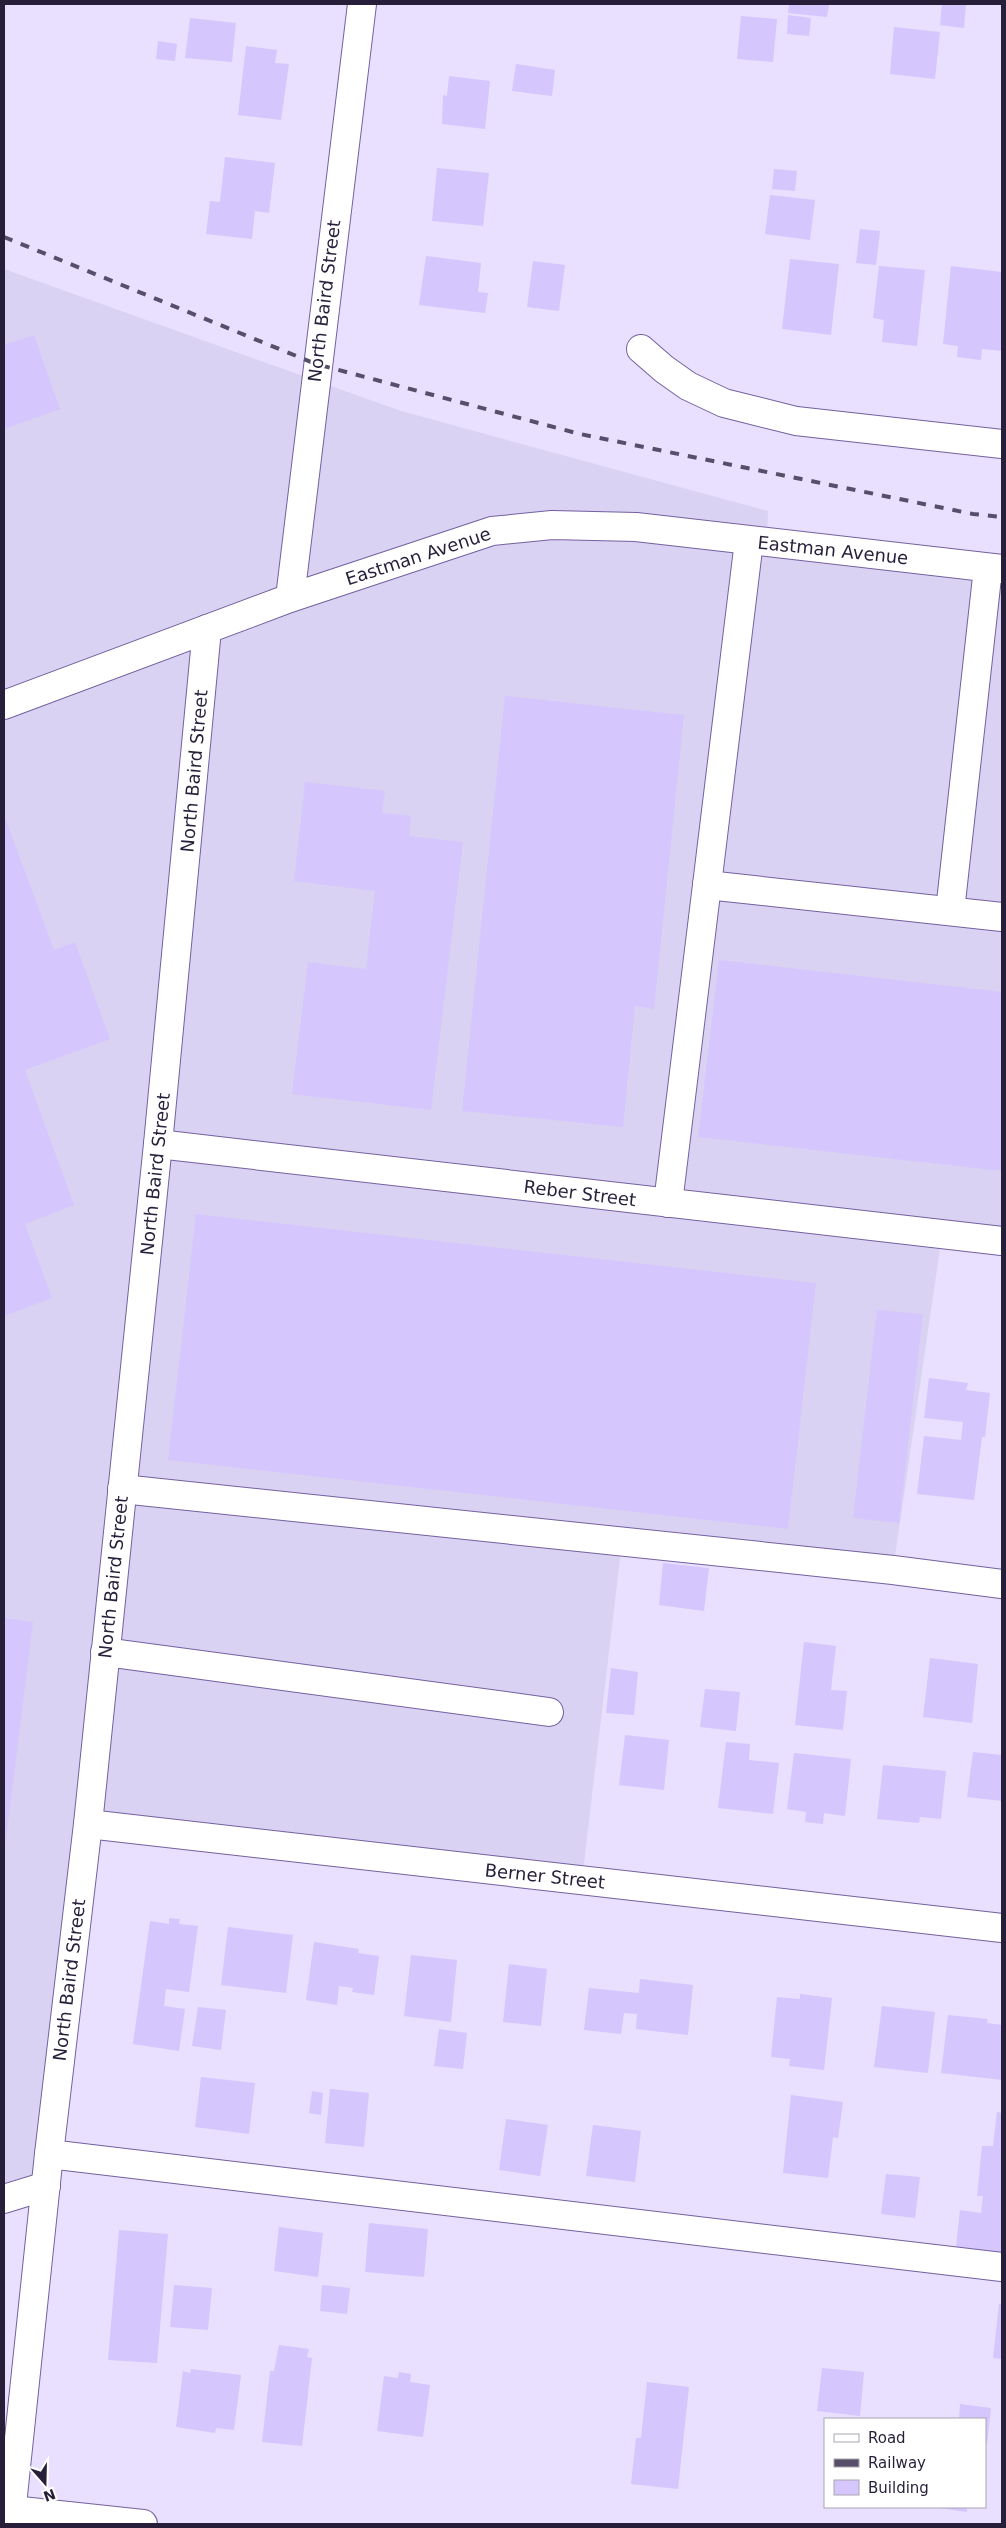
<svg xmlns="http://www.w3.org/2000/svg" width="1006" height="2528" viewBox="0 0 1006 2528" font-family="'DejaVu Sans',sans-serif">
<rect width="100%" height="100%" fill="#e8e0fe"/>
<path fill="#dad2f2" d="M4 269 401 411 768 511 767 543 1002 569V1241L942 1235 893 1570 622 1542 582 1880 88 1825 46 2186 4 2199Z"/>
<g fill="#d5c6fd">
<path d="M789 4H829L827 17 788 13Z"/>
<path d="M942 4H966L964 28 940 25Z"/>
<path d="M788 15 811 18 809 36 787 34Z"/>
<path d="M741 16 777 19 773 62 737 59Z"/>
<path d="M190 18 236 23 232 62 185 58Z"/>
<path d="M894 27 940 32 935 79 890 74Z"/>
<path d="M158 41 177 44 175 61 156 59Z"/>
<path d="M246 46 277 50 275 63 289 64 281 120 238 115Z"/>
<path d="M516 64 555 70 552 96 512 91Z"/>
<path d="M449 76 490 81 485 129 442 124 443 95 447 96Z"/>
<path d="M225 157 275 163 269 213 255 211 252 239 206 234 210 201 220 202Z"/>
<path d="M437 168 489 173 483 226 432 221Z"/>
<path d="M774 169 797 171 795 191 772 189Z"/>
<path d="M770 195 815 200 810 240 765 234Z"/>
<path d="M860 229 880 231 876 265 856 263Z"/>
<path d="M426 256 481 263 478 292 488 293 485 313 419 305Z"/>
<path d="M790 259 839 264 831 335 782 329Z"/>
<path d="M533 261 565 265 559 311 527 307Z"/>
<path d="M879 266 925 270 917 346 882 342 884 320 873 318Z"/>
<path d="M951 266 1002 272V351L982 349 981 360 957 357 958 346 943 344Z"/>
<path d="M34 335 60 409 4 429V345Z"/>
<path d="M505 696 684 715 654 1009 635 1006 623 1127 462 1111Z"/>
<path d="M305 782 385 791 382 813 411 816 409 836 463 842 431 1110 292 1094 308 962 366 969 375 891 294 881Z"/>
<path d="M4 815 54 950 75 942 110 1039 25 1070 74 1205 25 1224 52 1298 4 1316Z"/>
<path d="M719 960 1002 992V1171L698 1137Z"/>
<path d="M196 1214 816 1283 788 1529 168 1460Z"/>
<path d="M877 1310 923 1314 899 1523 853 1518Z"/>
<path d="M929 1378 968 1383 966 1390 990 1393 985 1437H982L974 1500 917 1494 924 1436 961 1440 963 1422 924 1418Z"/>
<path d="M663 1563 709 1568 704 1611 659 1605Z"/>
<path d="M4 1618 33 1622 5 1848H4Z"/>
<path d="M804 1642 836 1646 831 1690 847 1691 843 1730 795 1725Z"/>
<path d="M930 1658 978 1664 972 1723 923 1717Z"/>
<path d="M611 1668 638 1672 634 1715 606 1713Z"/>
<path d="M705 1689 740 1692 736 1731 700 1727Z"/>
<path d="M625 1735 669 1740 664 1790 619 1785Z"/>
<path d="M726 1742 750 1744 749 1760 779 1763 773 1814 718 1808Z"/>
<path d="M973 1752 1002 1755V1801L967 1797Z"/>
<path d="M794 1753 851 1759 845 1816 824 1813 823 1824 805 1822 806 1812 787 1809Z"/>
<path d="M883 1765 946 1771 941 1819 920 1817 919 1823 877 1819Z"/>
<path d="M169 1918 180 1919 179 1924 198 1926 189 1992 166 1989 164 2006 185 2009 179 2051 133 2044 150 1921 169 1924Z"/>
<path d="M228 1927 293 1935 286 1993 221 1985Z"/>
<path d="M314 1942 359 1949 358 1953 379 1956 374 1995 352 1992 353 1988 339 1986 337 2005 306 2000Z"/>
<path d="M411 1955 457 1960 451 2022 404 2016Z"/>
<path d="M509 1964 547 1969 541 2026 503 2022Z"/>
<path d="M640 1979 693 1985 688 2035 636 2029 637 2014 624 2013 621 2034 584 2030 589 1988 639 1993Z"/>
<path d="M800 1994 832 1998 824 2070 789 2066 790 2059 771 2057 777 1997 800 1999Z"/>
<path d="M882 2006 935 2012 928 2073 874 2067Z"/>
<path d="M198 2007 226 2010 221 2050 192 2046Z"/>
<path d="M948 2015 988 2019 987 2023 1002 2025V2080L941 2073Z"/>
<path d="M439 2029 467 2033 463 2069 434 2066Z"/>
<path d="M201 2077 255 2083 249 2134 195 2127Z"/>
<path d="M330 2089 369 2093 364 2147 325 2143Z"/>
<path d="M312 2091 323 2093 321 2115 309 2113Z"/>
<path d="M791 2095 843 2102 838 2138 833 2137 828 2178 783 2173Z"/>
<path d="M997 2112 1002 2113V2252L956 2247 960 2210 981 2213 983 2196H977L982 2146H993Z"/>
<path d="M506 2119 548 2125 540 2176 499 2170Z"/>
<path d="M593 2125 641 2131 635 2182 586 2176Z"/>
<path d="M886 2174 920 2177 915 2218 881 2214Z"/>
<path d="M369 2223 428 2229 424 2277 365 2272Z"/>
<path d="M279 2227 323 2233 318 2277 274 2271Z"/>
<path d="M119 2230 168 2234 157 2363 108 2360Z"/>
<path d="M174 2285 212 2288 208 2330 170 2327Z"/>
<path d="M322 2285 350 2288 347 2314 320 2311Z"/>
<path d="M999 2304H1002V2359L993 2358Z"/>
<path d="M279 2345 309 2349 307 2357 312 2358 302 2446 262 2442 270 2371H274Z"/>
<path d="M822 2368 864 2372 860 2416 817 2411Z"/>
<path d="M191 2369 241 2375 234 2430 216 2428 215 2433 176 2427 183 2371 190 2373Z"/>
<path d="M399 2372 411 2374 410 2382 430 2385 423 2437 377 2431 384 2376 398 2378Z"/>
<path d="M647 2382 689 2387 678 2489 631 2484 636 2438H641Z"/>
<path d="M960 2404 991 2408 987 2444H985V2419H959Z"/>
<path d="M933 2507H967V2512Z"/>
</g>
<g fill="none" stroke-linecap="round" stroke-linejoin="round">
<g stroke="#7460a0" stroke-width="30">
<g id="minor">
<path d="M641 349 664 369 688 386 724 403 796 421 1002 444"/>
<path d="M290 598 362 4"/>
<path d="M4 705 290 598 492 531 552 525 636 527 1002 569"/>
<path d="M707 885 749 541"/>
<path d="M950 911 988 568"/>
<path d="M158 1144 1002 1241"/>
<path d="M668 1203 707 885 1002 917"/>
<path d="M122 1489 893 1570 1002 1584"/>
<path d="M105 1652 549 1712"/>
<path d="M88 1824 1002 1928"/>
<path d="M49 2154 1002 2267"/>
<path d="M4 2199 46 2186"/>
<path d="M4 2519 12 2510 143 2524"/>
<path d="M10 2524 49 2154 88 1824 158 1144 207 629"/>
</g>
</g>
<use href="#minor" stroke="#fff" stroke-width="28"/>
<path stroke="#574f6a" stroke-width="4" stroke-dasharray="9 9" stroke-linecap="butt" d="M4 237 316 364 580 434 973 514 1002 517"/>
</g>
<g text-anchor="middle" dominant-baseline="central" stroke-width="5" stroke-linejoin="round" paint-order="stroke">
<g font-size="18" fill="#271f3a" stroke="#fff">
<text transform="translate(324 301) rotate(-83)">North Baird Street</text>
<text transform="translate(833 550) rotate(6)">Eastman Avenue</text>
<text transform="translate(418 556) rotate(-18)">Eastman Avenue</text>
<text transform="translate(194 771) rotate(-85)">North Baird Street</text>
<text transform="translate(155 1174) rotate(-84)">North Baird Street</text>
<text transform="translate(580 1193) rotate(7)">Reber Street</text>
<text transform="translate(113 1577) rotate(-84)">North Baird Street</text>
<text transform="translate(545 1876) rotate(6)">Berner Street</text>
<text transform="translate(69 1980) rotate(-83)">North Baird Street</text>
</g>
</g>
<rect width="1006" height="2528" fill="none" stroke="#271f3a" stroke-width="10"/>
<rect x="824" y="2418" width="162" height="90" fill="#ffffff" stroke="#a9a5b0"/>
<rect x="834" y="2434" width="25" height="8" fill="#ffffff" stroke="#a9a5b0"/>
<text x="868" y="2443" font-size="15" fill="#271f3a">Road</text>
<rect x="834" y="2459" width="25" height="8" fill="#574f6a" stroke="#a9a5b0"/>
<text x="868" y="2468" font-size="15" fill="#271f3a">Railway</text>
<rect x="834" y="2480" width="25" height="15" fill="#d5c6fd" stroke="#a9a5b0"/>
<text x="868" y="2493" font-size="15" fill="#271f3a">Building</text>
<g transform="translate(45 2483) rotate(160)" stroke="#ffffff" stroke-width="4" paint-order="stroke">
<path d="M0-4L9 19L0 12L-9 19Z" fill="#271f3a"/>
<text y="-8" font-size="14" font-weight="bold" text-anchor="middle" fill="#271f3a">N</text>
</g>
</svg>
